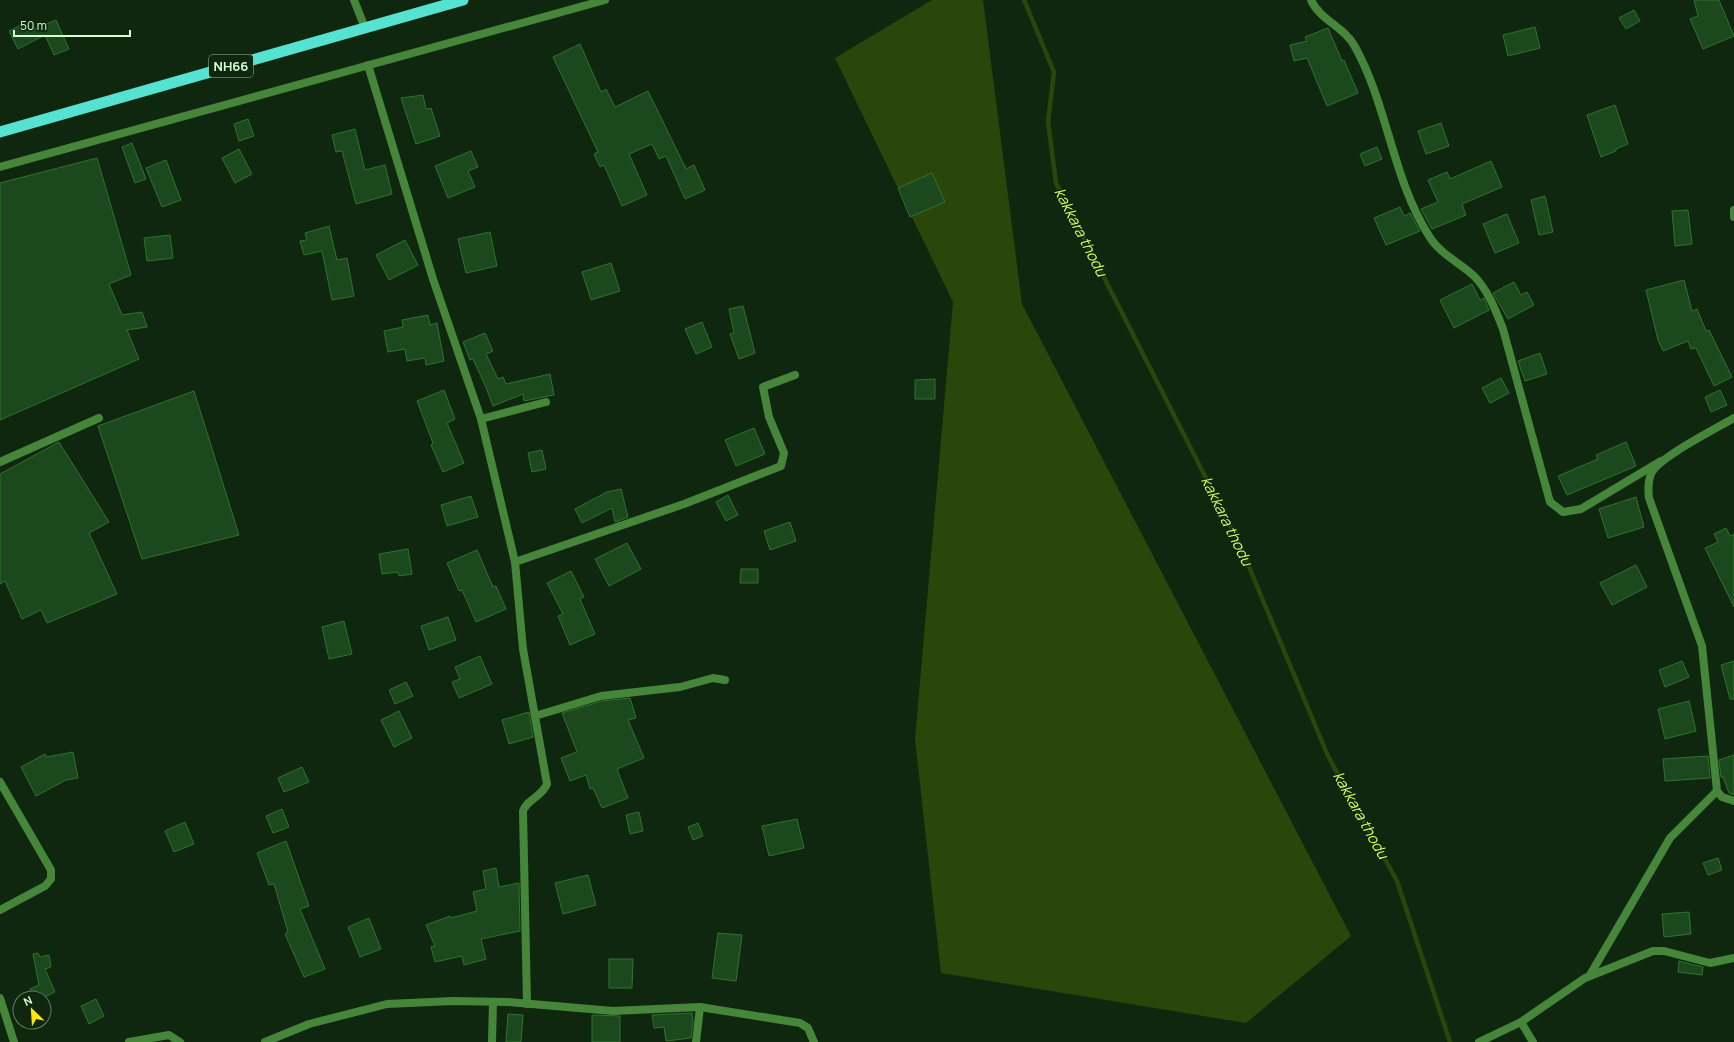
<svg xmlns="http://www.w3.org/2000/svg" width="1734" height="1042" viewBox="0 0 1734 1042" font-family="Manrope,sans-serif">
<rect width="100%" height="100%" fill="#10270f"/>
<path fill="#2b460a" d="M932 0H983L1022 304 1351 936 1246 1023 941 973 915 739 953 302 835 58Z"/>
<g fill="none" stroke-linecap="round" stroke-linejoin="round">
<path stroke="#2b460a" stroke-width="4.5" d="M1024 0 1054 72 1048 122 1056 183 1239 543 1328 756 1397 881 1450 1042"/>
</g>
<g fill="#1b481c" stroke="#2d742e">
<path d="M1694 0H1719L1734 36 1703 49 1690 19 1698 16Z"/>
<path d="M1634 10 1640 21 1626 29 1619 18Z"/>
<path d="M56 20 69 49 54 55 45 35 18 49 9 31 25 23 29 31Z"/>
<path d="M1535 27 1540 48 1508 56 1503 35Z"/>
<path d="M1328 28 1342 61 1344 60 1358 93 1327 106 1307 58 1294 61 1290 45 1307 41 1305 37Z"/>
<path d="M580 44 601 92 606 89 615 107 648 91 686 169 694 165 705 190 685 199 666 156 659 159 652 144 629 154 647 195 622 206 604 165 600 167 594 154 598 152 553 57Z"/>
<path d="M423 95 426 109 431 108 440 136 416 144 401 98Z"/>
<path d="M1615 105 1628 144 1616 149V151L1601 157 1587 115Z"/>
<path d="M248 119 254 136 239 141 234 124Z"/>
<path d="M1441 123 1449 146 1426 154 1418 131Z"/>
<path d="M355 129 365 170 385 165 392 194 356 204 342 151 336 152 332 135Z"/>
<path d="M132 143 146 179 135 183 122 147Z"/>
<path d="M1377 147 1382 159 1365 166 1360 154Z"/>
<path d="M239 149 252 174 235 183 222 158Z"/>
<path d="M471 151 478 167 468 171 475 187 448 198 435 166Z"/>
<path d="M97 158 131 275 109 284 122 315 142 312 147 327 127 330 139 359 0 420V183Z"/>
<path d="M166 160 181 200 162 207 146 168Z"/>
<path d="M1491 161 1502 187 1462 204 1466 215 1432 229 1421 209 1438 202 1428 180 1447 172 1450 179Z"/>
<path d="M932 173 945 202 910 217 898 188Z"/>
<path d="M1545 196 1553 232 1539 235 1531 200Z"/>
<path d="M1400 207 1404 216 1410 213 1420 231 1386 245 1374 218Z"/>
<path d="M1688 210 1692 244 1675 246 1672 211Z"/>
<path d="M1507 214 1519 243 1495 253 1483 224Z"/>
<path d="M329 226 337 260 347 258 354 296 332 300 322 251 304 255 300 241 307 240 305 233Z"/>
<path d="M490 232 497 266 466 273 458 239Z"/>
<path d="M170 235 173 258 147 261 144 238Z"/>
<path d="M405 240 418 265 389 280 376 255Z"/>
<path d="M611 263 620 291 591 300 582 272Z"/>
<path d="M1684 280 1692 311 1697 309 1706 331 1709 330 1732 377 1714 386 1696 348 1691 349 1688 341 1663 351 1658 340 1646 290Z"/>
<path d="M1514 282 1521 295 1527 292 1534 305 1508 319 1493 293Z"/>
<path d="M1472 284 1480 300 1484 298 1489 310 1454 328 1440 300Z"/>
<path d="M743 306 755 353 739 359 730 334 734 333 729 309Z"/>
<path d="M428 315 430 325 437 323 444 361 426 365 425 358 407 361 405 349 388 352 384 331 403 327 402 320Z"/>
<path d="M702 322 712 347 696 354 685 329Z"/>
<path d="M485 333 493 351 486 354 498 379 503 377 506 384 550 374 554 395 524 401 523 394 493 406 485 385 473 359 470 360 463 342Z"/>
<path d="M1540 353 1547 374 1525 381 1518 361Z"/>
<path d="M1501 378 1509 393 1490 403 1482 388Z"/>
<path d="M935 379V399H915V380Z"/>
<path d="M444 390 455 419 447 423 464 463 443 472 431 445 433 443 417 401Z"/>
<path d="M1720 390 1727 405 1711 412 1705 397Z"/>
<path d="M194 391 239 535 142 559 98 426Z"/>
<path d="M754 428 765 454 736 466 725 440Z"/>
<path d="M59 442 109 522 89 533 117 594 47 623 41 610 22 619 5 581 0 584V474Z"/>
<path d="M1626 442 1636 466 1567 495 1558 476 1598 459 1596 455Z"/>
<path d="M542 450 546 469 532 472 528 453Z"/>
<path d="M621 489 628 517 615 522 612 508 582 523 575 509 607 492Z"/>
<path d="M728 495 738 515 726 521 716 502Z"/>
<path d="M471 496 478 517 447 526 441 505Z"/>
<path d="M1636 497 1644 527 1608 538 1599 509Z"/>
<path d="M790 522 796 541 770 550 764 531Z"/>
<path d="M1726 528 1730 536 1734 534V607L1705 548 1718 542 1714 534Z"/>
<path d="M627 543 641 569 609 586 595 559Z"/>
<path d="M408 549 412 574 399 576 398 572 382 574 379 554Z"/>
<path d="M477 550 493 587 496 586 506 609 476 622 462 590 459 591 447 563Z"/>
<path d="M1636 565 1647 587 1612 605 1600 583Z"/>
<path d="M741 569H758V583H740Z"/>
<path d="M571 571 584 597 580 599 595 634 570 645 558 616 563 614 547 583Z"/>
<path d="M448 617 456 640 429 650 421 626Z"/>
<path d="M344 621 352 654 329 659 322 627Z"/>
<path d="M480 656 492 684 459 698 452 682 460 679 455 667Z"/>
<path d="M1682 661 1689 677 1665 687 1659 670Z"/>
<path d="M1734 661V699H1730L1721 665Z"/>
<path d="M406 682 413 696 395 704 389 690Z"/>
<path d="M630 698 636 718 628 720 644 758 617 769 628 798 602 808 593 788 590 789 586 775 570 781 561 758 577 752 562 713 602 701Z"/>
<path d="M1689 701 1696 731 1665 739 1658 709Z"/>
<path d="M399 711 412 738 394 747 381 720Z"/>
<path d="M529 712 533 737 509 744 502 720Z"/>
<path d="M73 752 78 778 66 780 36 796 21 767 45 754 47 757Z"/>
<path d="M1734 755V795L1729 793 1723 777H1721L1719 760Z"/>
<path d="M1708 756 1710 778 1665 781 1663 759Z"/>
<path d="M302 767 309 782 284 792 278 778Z"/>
<path d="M282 809 289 827 273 833 266 816Z"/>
<path d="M639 812 643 831 630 834 626 815Z"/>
<path d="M797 819 804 848 769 856 762 826Z"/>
<path d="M185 822 194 844 174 852 165 831Z"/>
<path d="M698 823 703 836 693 840 688 827Z"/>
<path d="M286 841 309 906 300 909 325 969 304 977 285 934 288 932 274 884 269 885 257 853Z"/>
<path d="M1718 858 1722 870 1708 875 1703 863Z"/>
<path d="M496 868 499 887 519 883 520 931 481 939 486 959 464 965 462 956 435 962 431 947 435 946 426 925 450 916 451 918 477 911 473 892 486 889 483 871Z"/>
<path d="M588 875 596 905 563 914 555 883Z"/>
<path d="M1689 912 1691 934 1664 937 1662 914Z"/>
<path d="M369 918 381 949 360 957 348 927Z"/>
<path d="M718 933 742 935 736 981 712 978Z"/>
<path d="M38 953 40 957 49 955 51 967 45 969 55 992 43 998H34L30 989 39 985 33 954Z"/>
<path d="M609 959H633L632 988H609Z"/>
<path d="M1679 961 1703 967 1702 975 1678 972Z"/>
<path d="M96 999 104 1016 89 1024 81 1006Z"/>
<path d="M692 1013 693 1022 691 1038 666 1041 664 1027 654 1028 652 1015Z"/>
<path d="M508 1014 523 1015 521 1042H506Z"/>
<path d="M592 1015 620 1016V1042H592Z"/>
</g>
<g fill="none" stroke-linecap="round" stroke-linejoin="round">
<g stroke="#46863a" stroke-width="8">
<path d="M0 167 605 0"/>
<path d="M0 462 99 418"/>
</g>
<g stroke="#46863a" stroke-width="8">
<path d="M354 0 365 28"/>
<path d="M1311 0C1320 20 1344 27 1354 45 1388 105 1392 178 1429 236 1439 253 1460 263 1474 276 1488 290 1496 311 1503 329L1550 502 1563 512 1581 509 1661 461"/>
<path d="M368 65 433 279 481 419 515 562 523 649 547 784C542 797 527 799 523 811L527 1004"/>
<path d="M1734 210V217"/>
<path d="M1734 418C1717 428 1657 458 1651 474 1648 481 1648 490 1649 498L1702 646 1717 791 1722 797 1734 801"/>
<path d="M481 419 546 402"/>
<path d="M515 562 684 504 781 466 784 453 769 417 763 387 795 375"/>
<path d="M535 716 601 696 680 687 713 678 725 680"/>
<path d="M0 782 51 870V879L45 886 0 910"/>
<path d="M1590 975 1670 838 1717 791"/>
<path d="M0 998 14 1042"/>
<path d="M1521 1022 1533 1042"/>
<path d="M129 1042 169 1035 180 1042"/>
<path d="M265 1042 309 1024 387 1004 453 1001 508 1002 613 1011 700 1007 800 1023 808 1028 814 1042"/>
<path d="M492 1042 493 1002"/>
<path d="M696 1042 700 1007"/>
<path d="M1479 1042 1521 1022 1585 978 1653 951H1664L1710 963 1734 958"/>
</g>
<path stroke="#56e2d1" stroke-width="11" d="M0 132 463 0"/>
</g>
<g text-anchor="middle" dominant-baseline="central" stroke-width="3" stroke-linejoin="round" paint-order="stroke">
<rect fill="#10270f" stroke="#9dbe9a" stroke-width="1" x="209" y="55" width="44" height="22" rx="3"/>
<g font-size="13" font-weight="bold" fill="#d9ffd5">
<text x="231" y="66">NH66</text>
</g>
<g font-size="15" font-style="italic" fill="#d5ff63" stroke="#10270f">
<text transform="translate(1081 232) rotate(63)">kakkara thodu</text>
<text transform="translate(1227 521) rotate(64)">kakkara thodu</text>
<text transform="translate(1361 815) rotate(61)">kakkara thodu</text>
</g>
</g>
<g transform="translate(32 1010) rotate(335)"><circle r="19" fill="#10270f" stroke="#607d5e"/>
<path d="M0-3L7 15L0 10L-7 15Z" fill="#ffe801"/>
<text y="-6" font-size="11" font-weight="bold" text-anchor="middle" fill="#d9ffd5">N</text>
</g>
<path d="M14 30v6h116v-6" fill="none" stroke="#d9ffd5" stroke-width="2"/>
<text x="20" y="30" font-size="12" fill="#d9ffd5" stroke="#10270f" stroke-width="3" paint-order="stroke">50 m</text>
</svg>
